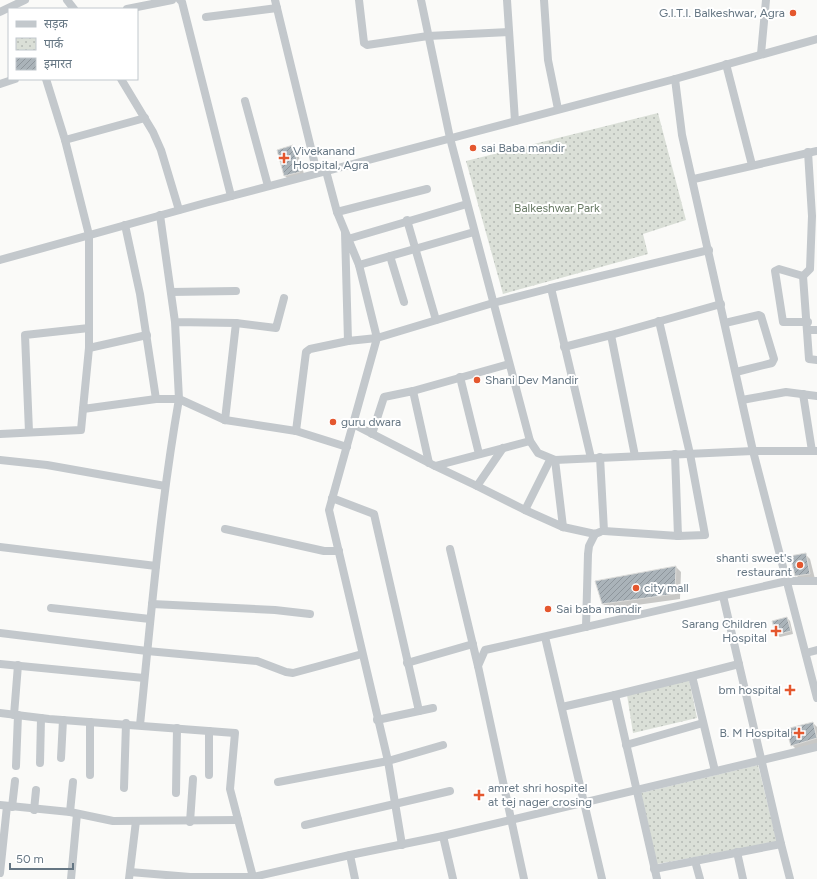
<svg xmlns="http://www.w3.org/2000/svg" width="817" height="879" viewBox="0 0 817 879" font-family="Figtree,'Noto Sans Devanagari',sans-serif">
<defs>
<pattern id="park-dots" width="8" height="8" patternUnits="userSpaceOnUse"><rect width="8" height="8" fill="#dadfd7"/><path d="M2 2h.1M6 6h.1" fill="none" stroke="#b4b9b4" stroke-width="1.8" stroke-linecap="round"/></pattern>
<pattern id="building-hatch" width="6" height="6" patternUnits="userSpaceOnUse"><rect width="6" height="6" fill="#aab3b9"/><path d="M-1 1l2-2M0 6l6-6M5 7l2-2" fill="none" stroke="#8e969c"/></pattern>
</defs>
<rect width="100%" height="100%" fill="#fafaf8"/>
<g fill="url(#park-dots)">
<path d="M658 113 686 220 643 234 648 254 503 294 466 161Z"/>
<path d="M689 680 697 718 633 733 627 695Z"/>
<path d="M758 765 777 842 657 864 641 793Z"/>
</g>
<g fill="#0003">
<path d="M292 146 297 151 305 177 290 181 285 176 278 150Z"/>
<path d="M805 554 810 559 815 579 801 580 796 575Z"/>
<path d="M676 567 681 572 680 599 608 609 603 604Z"/>
<path d="M787 618 790 621 793 634 780 637 776 634Z"/>
<path d="M813 723 817 727V745L797 750 792 745Z"/>
</g>
<g fill="url(#building-hatch)" stroke="#dcdcda">
<path d="M293 145 300 172 284 176 277 150Z"/>
<path d="M806 553 810 574 795 576 790 556Z"/>
<path d="M676 566 675 594 602 604 595 581Z"/>
<path d="M787 617 791 631 776 635 772 621Z"/>
<path d="M813 722 817 738 791 746 786 729Z"/>
</g>
<g fill="none" stroke-linecap="round" stroke-linejoin="round">
<g stroke="#c3c8cc" stroke-width="8">
<path d="M67 0 74 9"/>
<path d="M180 0 182 2 231 196"/>
<path d="M275 0 317 173"/>
<path d="M359 0 364 43 367 45 428 36 509 32"/>
<path d="M421 0 450 138 530 441 538 453 555 460 753 451H817"/>
<path d="M507 0 515 121"/>
<path d="M544 0 548 60 558 109"/>
<path d="M127 9 172 0"/>
<path d="M0 12 25 0"/>
<path d="M206 17 277 8"/>
<path d="M761 54 766 0"/>
<path d="M726 64 752 165"/>
<path d="M46 79 65 140 89 235V348L83 409 156 399"/>
<path d="M121 79 153 132 161 150 179 210"/>
<path d="M675 79 682 135 753 451 817 698"/>
<path d="M0 84 15 79"/>
<path d="M245 101 268 186"/>
<path d="M65 140 145 118"/>
<path d="M808 152 812 216 810 269 803 276 809 359 817 360"/>
<path d="M326 171 337 212 359 265 377 338 348 341 345 232"/>
<path d="M694 179 817 151"/>
<path d="M337 212 427 189"/>
<path d="M160 215 175 322 179 399 225 420 236 323 175 322"/>
<path d="M407 220 436 320"/>
<path d="M125 225 140 294 156 399H179C160 507 151 616 140 725"/>
<path d="M348 239 467 204"/>
<path d="M390 256 404 302"/>
<path d="M0 260 205 203 675 79 817 39"/>
<path d="M359 265 474 232"/>
<path d="M803 276 779 269 775 271 783 322H808"/>
<path d="M551 288 709 250"/>
<path d="M171 292 236 291"/>
<path d="M659 321 690 454 705 535 678 536 675 454"/>
<path d="M236 323 276 328 284 298"/>
<path d="M725 323 759 315 761 316 774 359 772 363 736 372"/>
<path d="M808 330H817"/>
<path d="M611 335 721 304"/>
<path d="M564 347 611 335 635 456"/>
<path d="M89 348 147 335"/>
<path d="M460 377 479 454"/>
<path d="M413 391 509 364"/>
<path d="M803 394 812 451"/>
<path d="M742 400 786 392 817 396"/>
<path d="M225 420 296 431 347 447"/>
<path d="M353 424 435 466 530 441"/>
<path d="M296 431 306 352 310 349 348 341"/>
<path d="M29 432 25 335 89 328"/>
<path d="M0 434 81 430 83 409"/>
<path d="M372 434 384 397 413 391 429 463"/>
<path d="M600 457 604 531 678 536"/>
<path d="M0 460 47 465 165 486"/>
<path d="M435 466 477 486 503 448"/>
<path d="M477 486 525 510 550 460"/>
<path d="M332 498 374 514 419 711"/>
<path d="M525 510 563 527 555 460"/>
<path d="M563 527 595 534 600 532"/>
<path d="M225 529 324 551H339"/>
<path d="M0 547 156 566"/>
<path d="M450 549 478 666"/>
<path d="M723 596 781 844"/>
<path d="M152 604 275 610 310 614"/>
<path d="M51 608 150 619"/>
<path d="M586 627 588 554 589 546 595 534"/>
<path d="M0 633 147 651 257 661 286 672 293 673 319 666 362 654"/>
<path d="M545 637 602 879"/>
<path d="M806 653 817 650"/>
<path d="M407 663 473 644"/>
<path d="M0 664 144 678"/>
<path d="M692 676 739 664"/>
<path d="M615 695 692 676 715 771"/>
<path d="M562 707 615 695 657 879"/>
<path d="M0 713 49 719 235 733 230 789 253 877 350 855"/>
<path d="M14 715 18 665"/>
<path d="M377 720 433 708"/>
<path d="M90 722V775"/>
<path d="M626 745 703 723"/>
<path d="M61 758 63 720"/>
<path d="M40 763 41 718"/>
<path d="M16 766 18 715"/>
<path d="M209 775V731"/>
<path d="M278 782 388 761 443 745"/>
<path d="M124 788 126 723"/>
<path d="M176 793 177 728"/>
<path d="M0 805 70 812 113 821 238 820"/>
<path d="M12 807 15 781"/>
<path d="M34 810 36 790"/>
<path d="M70 812 73 782"/>
<path d="M190 822 193 779"/>
<path d="M305 825 450 791"/>
<path d="M443 836 453 879"/>
<path d="M402 845 388 761 329 510 377 338 493 303 551 288 591 458"/>
<path d="M737 852 743 879"/>
<path d="M695 861 700 879"/>
<path d="M654 869 781 844 790 879"/>
<path d="M130 872 190 877H253"/>
<path d="M0 873 7 806"/>
<path d="M71 879 77 814"/>
<path d="M129 879 136 821"/>
<path d="M355 879 350 855 443 836 817 747"/>
<path d="M524 879 478 666 485 650 787 581H817"/>
</g>
</g>
<g fill="#e4572e" stroke="#fff" stroke-width="1.5">
<circle cx="793" cy="13" r="4"/>
<circle cx="473" cy="148" r="4"/>
<path d="M282 152h4v4h4v4h-4v4h-4v-4h-4v-4h4z"/>
<circle cx="477" cy="380" r="4"/>
<circle cx="333" cy="422" r="4"/>
<circle cx="800" cy="565" r="4"/>
<circle cx="636" cy="588" r="4"/>
<circle cx="548" cy="609" r="4"/>
<path d="M774 625h4v4h4v4h-4v4h-4v-4h-4v-4h4z"/>
<path d="M788 684h4v4h4v4h-4v4h-4v-4h-4v-4h4z"/>
<path d="M797 727h4v4h4v4h-4v4h-4v-4h-4v-4h4z"/>
<path d="M477 789h4v4h4v4h-4v4h-4v-4h-4v-4h4z"/>
</g>
<g text-anchor="middle" dominant-baseline="central" stroke-width="4" stroke-linejoin="round" paint-order="stroke">
<g font-size="12" fill="#657683" stroke="#fff" text-anchor="start">
<text x="785" y="13" text-anchor="end">G.I.T.I. Balkeshwar, Agra</text>
<text x="481" y="148">sai Baba mandir</text>
<text x="293" y="151">Vivekanand<tspan x="293" dy="14">Hospital, Agra</tspan></text>
<text x="485" y="380">Shani Dev Mandir</text>
<text x="341" y="422">guru dwara</text>
<text x="792" y="558" text-anchor="end">shanti sweet's<tspan x="792" dy="14">restaurant</tspan></text>
<text x="644" y="588">city mall</text>
<text x="556" y="609">Sai baba mandir</text>
<text x="767" y="624" text-anchor="end">Sarang Children<tspan x="767" dy="14">Hospital</tspan></text>
<text x="781" y="690" text-anchor="end">bm hospital</text>
<text x="790" y="733" text-anchor="end">B. M Hospital</text>
<text x="488" y="788">amret shri hospitel<tspan x="488" dy="14">at tej nager crosing</tspan></text>
</g>
<g font-size="12" fill="#687a64" stroke="#fff">
<text x="557" y="208">Balkeshwar Park</text>
</g>
</g>
<rect x="8" y="8" width="130" height="72" fill="#ffffff" stroke="#c1c8cd"/>
<rect x="16" y="21" width="20" height="6" fill="#c3c8cc" stroke="#c1c8cd"/>
<text x="44" y="28" font-size="12" fill="#657683">सड़क</text>
<rect x="16" y="38" width="20" height="12" fill="url(#park-dots)" stroke="#c1c8cd"/>
<text x="44" y="48" font-size="12" fill="#657683">पार्क</text>
<rect x="16" y="58" width="20" height="12" fill="url(#building-hatch)" stroke="#c1c8cd"/>
<text x="44" y="68" font-size="12" fill="#657683">इमारत</text>
<path d="M10 863v6h63v-6" fill="none" stroke="#657683" stroke-width="2"/>
<text x="16" y="863" font-size="12" fill="#657683" stroke="#ffffff" stroke-width="3" paint-order="stroke">50 m</text>
</svg>
